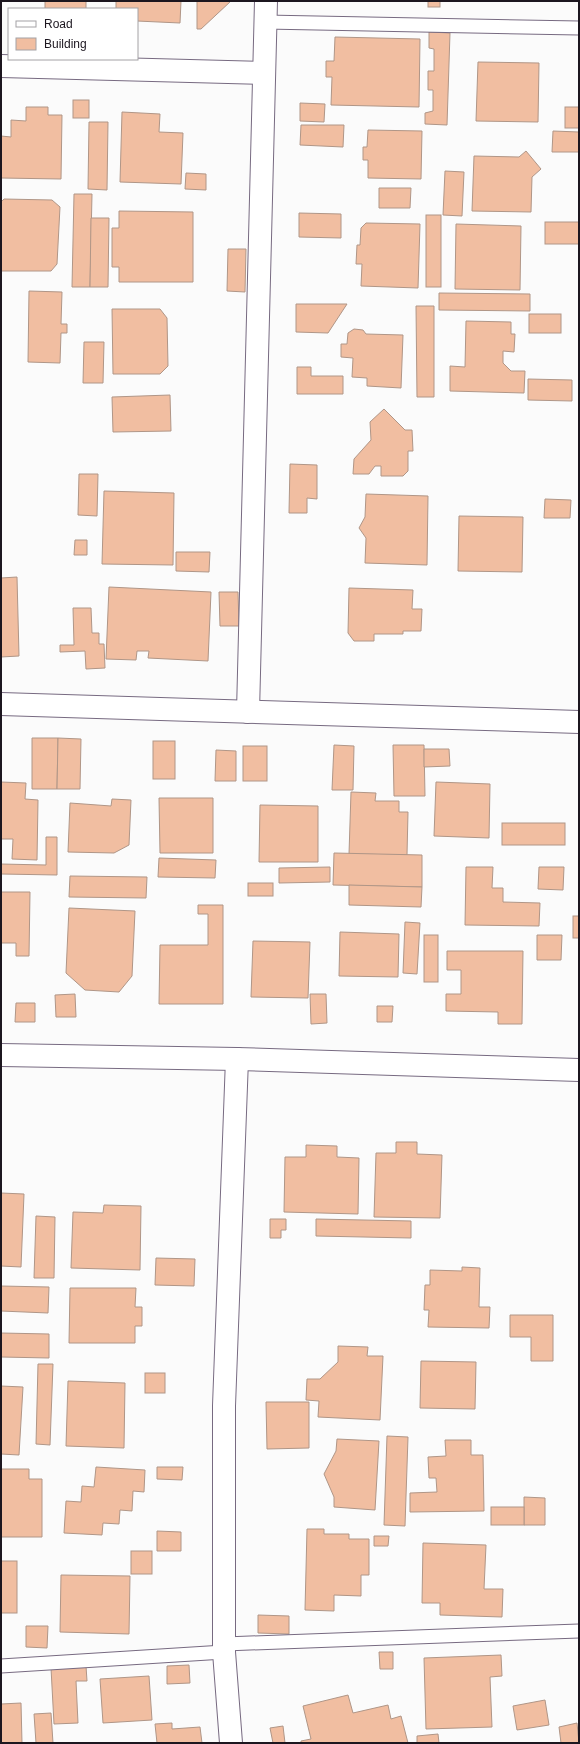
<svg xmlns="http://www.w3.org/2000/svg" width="580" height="1744" viewBox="0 0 580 1744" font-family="Helvetica,sans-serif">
<rect width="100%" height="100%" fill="#fbfbfb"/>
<g fill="#f1bea1" stroke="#b09687">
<rect x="45" y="1" width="41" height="8"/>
<path d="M116 1H181L180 23 137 21V9H116Z"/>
<path d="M197 1H231L201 29H197Z"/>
<rect x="428" y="1" width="12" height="6"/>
<path d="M429 32 450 33 447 125 425 124V113L433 111V90H428V71H434V49L429 48Z"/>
<path d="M335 37 420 39 419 107 331 105 332 77H326V61H334Z"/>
<path d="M478 62 539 63 538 122 476 121Z"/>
<rect x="73" y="100" width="16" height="18"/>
<path d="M300 103 325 104 324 122 300 121Z"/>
<path d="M26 107H48V115H62L61 179 1 178V136L11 137V120L26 121Z"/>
<rect x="565" y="107" width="14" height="21"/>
<path d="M122 112 160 114 159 132 183 133 181 184 120 182Z"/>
<path d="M89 122H108L107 190 88 189Z"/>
<path d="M301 125H344L343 147 300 145Z"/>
<path d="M368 130 422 131 421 179 368 178V160H363V147H367Z"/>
<path d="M553 131 579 132V152H552Z"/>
<path d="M526 151 541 169 532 177 531 212 472 211 474 156 519 157Z"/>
<path d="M445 171 464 172 462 216 443 215Z"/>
<path d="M186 173 206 174V190L185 189Z"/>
<path d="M379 188H411L410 208H379Z"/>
<path d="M74 194H92L90 287H72Z"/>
<path d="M4 199 52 200 60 207 57 264 51 271H1V202Z"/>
<path d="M119 211 193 212V282H119V267H112V228H119Z"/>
<path d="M299 213 341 214V238L299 237Z"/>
<rect x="426" y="215" width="15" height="72"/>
<path d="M91 218H109L108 287H90Z"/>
<rect x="545" y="222" width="34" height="22"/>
<path d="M366 223 420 224 418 288 361 286 362 264H356L357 245H360L361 228Z"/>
<path d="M456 224 521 226 520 290 455 289Z"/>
<path d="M228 249H246L245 292 227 291Z"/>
<path d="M29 291 62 292 61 324H67V333H61L60 363 28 362Z"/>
<path d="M439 293 530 294V311L439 310Z"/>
<path d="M296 304H347L328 333 296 332Z"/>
<path d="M416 306H434V397H417Z"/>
<path d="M112 309H160L167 318 168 366 160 374H113Z"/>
<rect x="529" y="314" width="32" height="19"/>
<path d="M466 321 511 322V334H515L514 352 503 351V363L511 371H525L524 393 450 391V366L465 367Z"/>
<path d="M354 329 363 330 366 334 403 335 401 388 367 386V378L352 377 353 358 341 357V344H347L348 333Z"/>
<path d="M84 342H104L103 383H83Z"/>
<path d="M297 367H311V376H343V394H297Z"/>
<path d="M528 379 572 380V401L528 400Z"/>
<path d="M170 395 171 431 113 432 112 397Z"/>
<path d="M384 409 405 430H412L413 451H408V471L403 476H381V466H375L369 474H353L354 459 371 440 370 422Z"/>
<path d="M290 464 317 465V499L307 498V513H289Z"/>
<path d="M79 474H98L97 516 78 515Z"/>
<path d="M104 491 174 493 173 565 102 564Z"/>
<path d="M366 494 428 496 427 565 365 563 366 538 359 528 365 517Z"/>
<path d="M545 499 571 500 570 518H544Z"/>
<path d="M459 516 523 517 522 572 458 571Z"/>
<path d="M75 540H87V555H74Z"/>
<path d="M176 552H210L209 572 176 571Z"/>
<path d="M17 577 19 656 1 657V578Z"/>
<path d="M109 587 211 592 208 661 148 658 149 651H137L136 660 106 659Z"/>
<path d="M349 588 413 590 412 609H422L421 631H403V634H374V641H354L348 633Z"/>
<path d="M219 592H238L239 626H220Z"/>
<path d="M73 608H91L92 633H99V644H104L105 668 86 669 85 651 60 652V645H74Z"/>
<path d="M32 738H58L57 789H32Z"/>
<path d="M58 738 81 739 80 789H57Z"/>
<rect x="153" y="741" width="22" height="38"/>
<path d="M334 745 354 746 353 790H332Z"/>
<path d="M393 745H424L425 796H394Z"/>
<rect x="243" y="746" width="24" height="35"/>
<path d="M424 749H449L450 766 424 767Z"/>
<path d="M216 750 236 751V781H215Z"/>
<path d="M1 782 26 783 25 799 38 800 37 860 12 859 13 839H1Z"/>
<path d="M436 782 490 784 489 838 434 836Z"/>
<path d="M351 792 376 793 375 801H399V812H408L407 855 349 854Z"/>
<path d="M159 798H213V853H160Z"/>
<path d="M112 799 131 800 129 845 114 853 68 852 70 803 111 806Z"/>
<path d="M260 805 318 806V862H259Z"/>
<rect x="502" y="823" width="63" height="22"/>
<path d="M46 837H57V875L1 874V864L46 865Z"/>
<path d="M334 853 422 855V887L333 885Z"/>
<path d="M159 858 216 860 215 878 158 877Z"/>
<path d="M330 867V882L279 883V868Z"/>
<path d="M466 867H493L492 888H503V902L540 903 539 926 465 925Z"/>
<path d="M539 867H564L563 890 538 889Z"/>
<path d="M70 876 147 877 146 898 69 897Z"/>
<rect x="248" y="883" width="25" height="13"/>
<path d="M349 885 422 887 421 907 349 905Z"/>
<path d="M1 892H30L29 956H16V943H1Z"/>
<path d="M198 905H223V1004H159L160 945H208V914H198Z"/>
<path d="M69 908 135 911 132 976 119 992 85 990 66 973Z"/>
<rect x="573" y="916" width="6" height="22"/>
<path d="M405 922 420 923 417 974 403 973Z"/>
<path d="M340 932 399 934 398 977 339 976Z"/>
<rect x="424" y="935" width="14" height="47"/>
<path d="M537 935H562L561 960H537Z"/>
<path d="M253 941 310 942 308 998 251 997Z"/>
<path d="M447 951H523L522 1024H498V1012L446 1011V994H461V970H447Z"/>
<path d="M75 994 76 1017H56L55 995Z"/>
<path d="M310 994H326L327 1023 311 1024Z"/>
<path d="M16 1003H35V1022H15Z"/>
<path d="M377 1006H393L392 1022H377Z"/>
<path d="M396 1142H417V1154L442 1155 440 1218 374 1217 376 1153H396Z"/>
<path d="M306 1145 337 1146V1157L359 1158 358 1214 284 1212 285 1157H306Z"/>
<path d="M1 1193 24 1194 21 1267 1 1266Z"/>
<path d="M104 1205 141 1206 140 1270 71 1268 73 1212 103 1213Z"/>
<path d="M36 1216 55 1217 54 1278H34Z"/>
<path d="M270 1219H286V1230H281V1238H270Z"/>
<path d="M316 1219 411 1221V1238L316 1236Z"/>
<path d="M156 1258 195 1259 194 1286 155 1285Z"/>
<path d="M462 1267 480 1268 479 1307H490L489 1328 428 1327 429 1310H424L425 1285H430V1270L462 1271Z"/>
<path d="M1 1286 49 1287 48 1313 1 1311Z"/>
<path d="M70 1288H136L135 1307H142V1326H135V1343H69Z"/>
<path d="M510 1315H553V1361H531V1337H510Z"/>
<path d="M1 1333 49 1334V1358L1 1357Z"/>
<path d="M338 1346 368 1347 367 1356H383L380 1420 318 1417 319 1401 306 1400 307 1379H320L338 1362Z"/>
<path d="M421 1361 476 1362 475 1409 420 1408Z"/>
<path d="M38 1364H53L50 1445 36 1444Z"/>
<rect x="145" y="1373" width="20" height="20"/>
<path d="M68 1381 125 1383 124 1448 66 1446Z"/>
<path d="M1 1386 23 1387 19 1455 1 1454Z"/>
<path d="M266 1402H309V1448L267 1449Z"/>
<path d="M387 1436 408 1437 405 1526 384 1525Z"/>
<path d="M337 1439 379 1441 375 1510 334 1507V1497L324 1474 336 1451Z"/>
<path d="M445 1440H471V1455H483L484 1511 410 1512V1493L437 1492 436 1478H429L428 1457 446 1456Z"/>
<path d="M96 1467 145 1470 144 1492 133 1491 132 1511 120 1510 119 1524 103 1523 102 1535 64 1533 66 1501 81 1502 82 1486 94 1487Z"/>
<path d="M157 1467H183L182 1480 157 1479Z"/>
<path d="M1 1469H29V1479H42V1537H1Z"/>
<path d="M524 1497 545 1498V1525H524Z"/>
<rect x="491" y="1507" width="33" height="18"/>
<path d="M307 1529H324V1534H349V1539H369V1575H361V1596L334 1595V1611L305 1610Z"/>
<path d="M157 1531 181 1532V1551H157Z"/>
<path d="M374 1536H389L388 1546H374Z"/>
<path d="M423 1543 486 1545 484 1589H503L502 1617 440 1615V1603H422Z"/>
<rect x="131" y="1551" width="21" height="23"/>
<rect x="1" y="1561" width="16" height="52"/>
<path d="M61 1575 130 1576 129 1634 60 1632Z"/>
<path d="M258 1615 289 1616V1634L258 1633Z"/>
<path d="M26 1626H48L47 1648 26 1647Z"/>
<path d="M379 1652H393V1669H380Z"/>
<path d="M501 1655 502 1676 490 1677 492 1727 426 1729 424 1658Z"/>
<path d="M189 1665 190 1683 167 1684V1666Z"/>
<path d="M86 1666 87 1681H76L78 1723 54 1724 51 1668Z"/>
<path d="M149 1676 152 1720 103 1723 100 1679Z"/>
<path d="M348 1695 353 1713 388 1705 391 1719 401 1716 408 1743H301V1741L311 1739 303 1706Z"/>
<path d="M545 1700 549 1725 517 1730 513 1706Z"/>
<path d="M21 1703 22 1743H1V1704Z"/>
<path d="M51 1713 53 1743H36L34 1714Z"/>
<path d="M172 1723V1729L200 1727 202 1743H157L155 1724Z"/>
<path d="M577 1723 579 1743H561L559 1727Z"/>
<path d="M283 1726 285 1743H273L270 1728Z"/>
<path d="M438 1734 439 1743H417V1736Z"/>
</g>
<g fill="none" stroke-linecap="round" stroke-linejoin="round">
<g stroke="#776a81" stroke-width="15">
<g id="lane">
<path d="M265 22 579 28"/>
<path d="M225 1644 579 1631"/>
<path d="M1 1666 224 1652"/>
</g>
</g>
<g stroke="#776a81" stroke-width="24">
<g id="street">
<path d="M1 66 264 73"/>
<path d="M1 704 579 722"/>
<path d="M248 712 266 1"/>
<path d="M1 1055 237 1059 579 1070"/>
<path d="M231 1743 224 1652V1406L237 1059"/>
</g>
</g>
<use href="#lane" stroke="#fff" stroke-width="13"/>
<use href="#street" stroke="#fff" stroke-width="22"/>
</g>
<rect width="580" height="1744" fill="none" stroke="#1c161f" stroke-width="4"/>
<rect x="8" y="8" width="130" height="52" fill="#ffffff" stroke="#a4a2a5"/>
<rect x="16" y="21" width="20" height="6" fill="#ffffff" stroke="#a4a2a5"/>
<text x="44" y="28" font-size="12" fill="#1c161f">Road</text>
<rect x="16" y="38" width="20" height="12" fill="#f1bea1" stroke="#a4a2a5"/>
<text x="44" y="48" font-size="12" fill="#1c161f">Building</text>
</svg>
